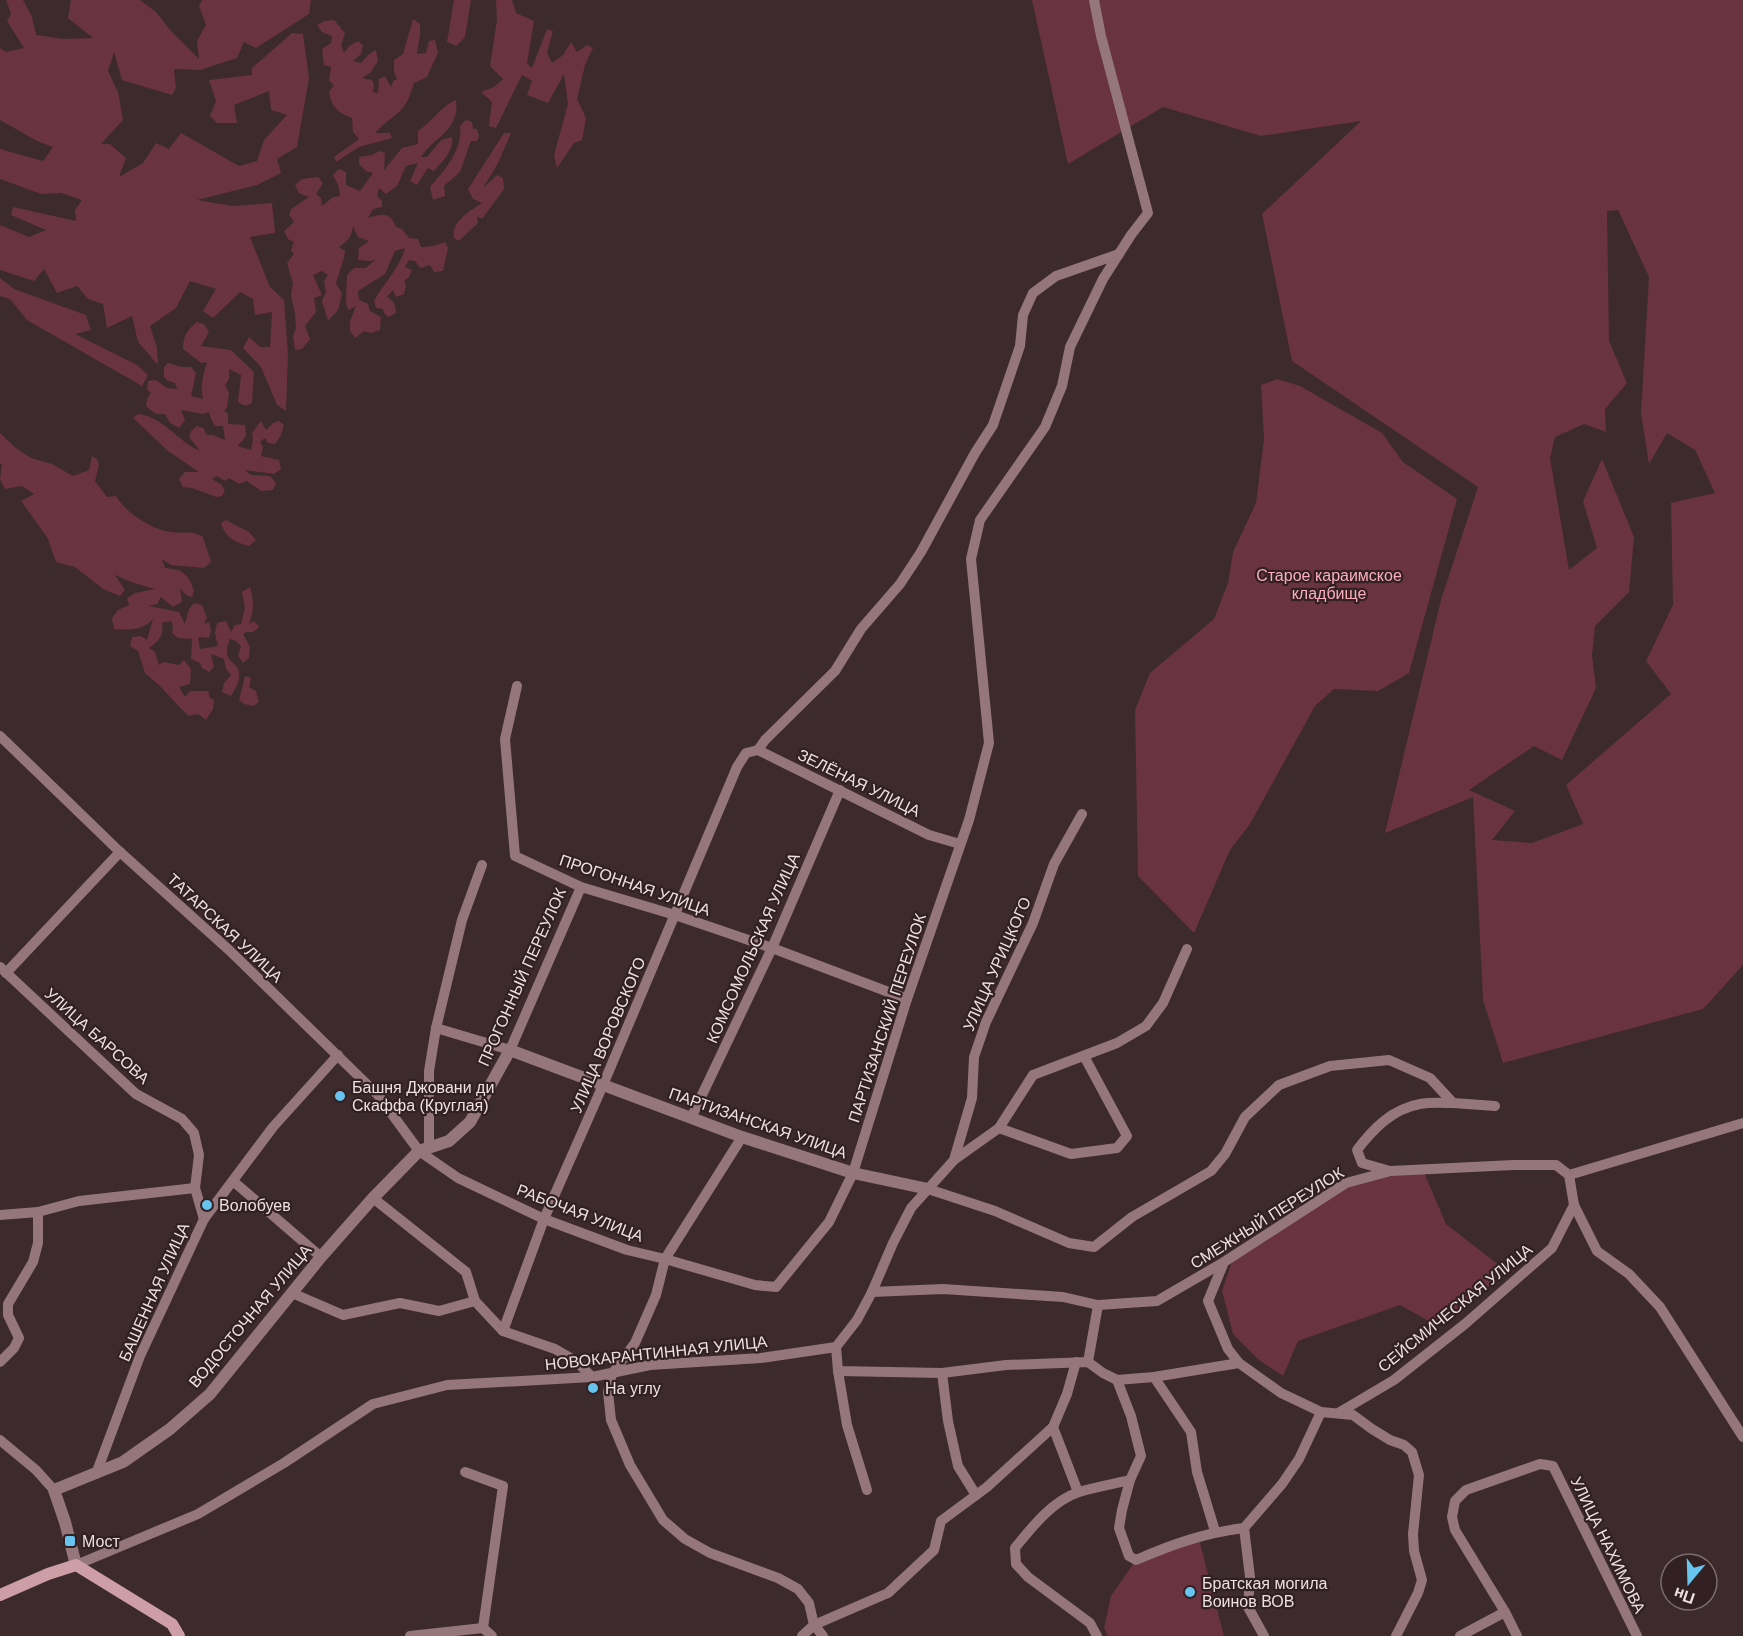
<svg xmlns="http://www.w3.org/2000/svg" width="1743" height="1636" viewBox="0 0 1743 1636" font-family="Arial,sans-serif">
<rect width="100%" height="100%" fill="#3c2a2d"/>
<g fill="#69333f" fill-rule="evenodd">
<path d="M6 0H23L32 17 36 35 64 39 93 38 68 18 71 0H140L156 12 171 31 199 59 197 41 206 25 199 6 202 0H311L309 14 256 48 244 42 237 58 200 70 174 69 176 88 172 95 122 80 114 52 108 71 118 92 123 120 101 144H110L126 158 119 177 143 163 156 143 169 149 181 133 239 166 257 161 264 140 287 115 271 110 269 91 234 105 237 123H217L210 116 216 101 209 80 252 75V68L292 33 303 34 309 78 297 147 277 159 281 173 257 185 197 200 233 206 272 203 275 233 250 237 270 287 284 300 288 354 286 411 277 405 261 367 243 348 249 337 260 347H270L272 312 255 315 253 299 240 292 213 318 203 311 216 289 190 281 176 308 150 326 157 348 158 365 138 342 132 316 107 328 103 304 88 299 77 286 57 293 44 269 34 281 0 270V225L29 237 46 230 11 215 13 207 76 221 75 210 82 200 61 193 41 194 0 179V149L43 161 53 147 37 141 0 120V48L6 52 24 48 7 21 11 14Z"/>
<path d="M454 0H471L465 37 456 46 447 42Z"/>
<path d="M496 0H512L516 13 534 21 527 63 532 68 547 29 553 31 547 53 552 63 563 55 571 42 577 52 587 45 593 48 585 65 577 99 586 118 582 140 574 143 557 168 554 155 568 104 564 74 548 103 527 95 532 81 522 75 496 128 489 126 492 102 481 92 494 87 503 79 490 66 497 20Z"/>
<path d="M1032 0H1743V965L1703 1009 1503 1063 1483 1000 1473 797 1385 833 1441 600 1478 487 1292 361 1262 214 1361 121 1261 136 1163 107 1068 164ZM1618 210 1649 277 1641 413 1649 464 1667 433 1695 450 1715 493 1671 503 1673 605 1646 661 1671 694 1566 785 1583 824 1532 843 1492 840 1515 811 1469 790 1534 746 1562 760 1596 688 1592 655 1595 626 1629 592 1634 537 1602 459 1583 501 1597 548 1569 570 1550 458 1555 437 1584 424 1606 432 1605 409 1627 383 1609 341 1607 211Z"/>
<path d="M413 19 420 24V34L417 54 426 53 429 41 435 40 438 53 427 77 414 83C404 117 397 110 375 133H390L392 138 359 147 336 162 334 157 359 139 353 132 352 118C338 113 331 107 329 91L334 86 329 80 331 67 324 65 322 49 331 43 332 36 322 32 317 25 325 21 334 20 345 33 341 45 344 53 349 46 358 41 363 45 361 54 353 61 361 63 369 54 376 50 378 61 371 72 362 78 372 80 374 85 373 92 378 93 379 79 385 76 391 87 393 81 397 79 394 72V60L403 54Z"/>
<path d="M456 100C460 131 435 136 421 157H427L441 140 452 137C454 151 443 161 434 171L428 168 417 185 410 181 418 163 406 166 397 186 386 194 379 188 377 196 382 201V207L373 209 368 218C381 214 390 211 396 227L402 229 409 238 418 239 421 247 433 246 445 242 448 248 443 271 434 272 430 265 420 268 415 261 409 260 405 267 412 270 409 277 404 281 406 285 404 294 396 297 393 290 387 297C394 301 396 305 396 313L388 317 384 313 383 309 376 308 374 301C383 284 401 266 405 248L395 251 385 274 358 291 359 300 368 304 370 311 381 317 380 330 371 333 364 331 355 338 350 331V321L356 306 348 310 346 301 347 275 354 268H366L376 259 371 261 358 260 359 248 369 241 358 237 353 226C352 236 348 241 339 247L345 251 344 258 336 283 342 294 338 310 328 321 322 301 326 292 324 281 328 275 322 271 313 275 322 295 314 298 316 312 305 326 310 339 302 349 295 350 293 336 296 328 295 314 291 295 293 283 287 263 294 254 291 250 294 242 288 239 284 231 294 222 289 215 291 209 309 197 299 193 295 185 302 179 318 177 323 183 316 194 321 198 322 206 333 197 340 196 338 185 333 175 339 169 346 172V185L360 191 373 173 366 171 359 164V157L372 155 379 151 385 153 384 170 402 148 418 144V131C431 123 443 104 456 100Z"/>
<path d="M466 120 472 122 473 129H477L479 136 477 141H471L460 172 444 186 445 196 433 200 430 187C445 170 463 150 460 126Z"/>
<path d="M504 133H511L498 163 483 188 497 175 503 178 504 189 482 219 477 216 478 223 459 241 454 238C451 221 470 211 482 203L473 199 468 189Z"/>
<path d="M0 278 14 289 86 315 91 330 75 334 137 365 148 375 142 386 27 320 10 299 0 296Z"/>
<path d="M197 322 204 324 209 332 201 346 231 350 254 372 252 403 245 406 238 402 241 375 229 369V379L225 385 229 393 227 408 224 410 228 414V424L245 425 246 436 238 446 251 450 253 440 252 433 261 421 266 430 273 423 279 421 284 425 281 435 275 444 268 443 265 438 260 442 263 447 261 456 279 460 281 469 274 474 245 470 251 475 270 476 276 483 273 490 261 491 247 481 239 484 229 478 225 481 217 476 212 479 222 485 225 491 222 496 216 497 192 488 183 487 179 479 185 472H199L168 451 133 418 138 414C164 417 177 441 200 451L189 437 191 431 197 426 203 428 207 435H213L225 440 223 426H215L211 419 209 412 203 414 181 410 185 420 179 428 170 423 165 414C156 415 152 412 146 406L147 399 151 393 147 390 148 381 156 380 167 388 177 389 175 383 168 381 164 377V367L168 363 182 367H191L196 373 191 396 203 399C200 385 203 375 207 362L201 363 183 349C183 336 187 330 197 322Z"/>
<path d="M1277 379 1300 386 1382 433 1403 462 1457 499 1409 673 1378 691 1334 689 1315 706 1250 824 1230 850 1194 933 1138 876 1135 710 1150 673 1214 619 1228 583 1233 552 1256 503 1264 439 1261 385Z"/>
<path d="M0 433 16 448 31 458 52 464 73 476 89 470 92 456 97 459 99 465 95 481 107 497 116 496C125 512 152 530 171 532 184 534 191 530 203 537L211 562 204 568 171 565 162 559 165 568C184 570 187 573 194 590L192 597 186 595 180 588 182 602 173 607 161 597 157 604 149 606 179 612 185 624 189 609 194 603 202 605 207 617 204 624 209 622 211 631 209 638 198 637 200 649 218 646 215 633 217 623 226 621 231 632 235 625 241 624 245 608 242 592 250 587C254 601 254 611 249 624L254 621 259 627 253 632H246L243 634 250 647 249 658 243 663 238 656 241 646 236 641 230 639C228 645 225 651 228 657 230 662 236 664 238 669 242 678 236 688 231 696L222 692 224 683 231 675 226 669 224 659 211 654 214 667 209 672 202 668 200 663 191 659 192 639 178 638 172 633 173 626 171 621 162 623C164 636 159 640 149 648L155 652 159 665 164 662 179 665 184 660 191 669 190 684 179 687 185 697 190 691H208L210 698 214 700 213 709 206 720 198 714 188 716 161 687 145 673 138 651 130 646 132 637 141 636 147 640 153 619C142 631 129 630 114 629L112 618 118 610 129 605 127 598 135 593 155 589 134 583 115 575 125 590 120 596 103 589 75 567 56 562 47 537 21 501 34 494 22 486 5 489 0 479 2 464H0Z"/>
<path d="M226 520 249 532 256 540 249 546C235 542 225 538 221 523Z"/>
<path d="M245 676 251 678 249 687 256 691 259 702 253 706 244 704 239 700Z"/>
<path d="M1423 1170 1446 1224 1508 1272 1436 1325 1400 1305 1298 1341 1283 1376 1259 1360 1233 1334 1222 1291 1232 1261 1352 1184Z"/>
<path d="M1199 1539 1224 1636H1108L1104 1628 1111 1596 1136 1560Z"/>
</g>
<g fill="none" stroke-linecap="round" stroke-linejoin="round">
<g stroke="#94767b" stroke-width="10">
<path d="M517 686 505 739 515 856 581 887 675 915 772 948 907 999"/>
<path d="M0 736 120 852 229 950 378 1095 419 1151 458 1178 544 1219 627 1250 665 1259 755 1285 776 1287 829 1222 853 1173 907 999 969 820 989 743 971 559 980 520 1045 427 1062 386 1070 347 1103 279 1131 235 1148 213 1101 36 1094 0"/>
<path d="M758 750 765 740 835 671 861 629 900 584 921 552 975 453 993 425 1020 346 1023 315 1033 293 1056 276 1119 254"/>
<path d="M0 967 136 1094 182 1119 194 1133 199 1155 195 1188 204 1219"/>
<path d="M6 973 120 852"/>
<path d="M436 1028 510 1050 581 887"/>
<path d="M691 1118 772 948 840 790"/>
<path d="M999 1128 1071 1154 1117 1148 1127 1136 1084 1056"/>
<path d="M742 1137 665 1259 656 1295 635 1343 612 1374 608 1392 611 1420 630 1465 663 1520 685 1539 710 1553 778 1578 798 1589 809 1603 814 1625 823 1636"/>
<path d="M429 1148V1071L436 1028 462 920 482 865"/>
<path d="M954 1160 999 1128 1033 1075 1117 1043 1146 1026 1163 1003 1187 949"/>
<path d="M1390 1171 1362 1163 1357 1150C1373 1129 1392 1109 1420 1104 1431 1102 1443 1103 1453 1103"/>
<path d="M233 1181 321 1257"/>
<path d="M928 1189 995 1211 1069 1243 1094 1247 1132 1217 1211 1171 1225 1154 1245 1117 1279 1085 1330 1066 1389 1060 1430 1078 1453 1103 1495 1106"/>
<path d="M373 1198 466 1272 475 1301 503 1331 555 1349 576 1361 592 1377"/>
<path d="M1574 1205 1597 1251 1629 1274 1660 1307 1743 1437"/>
<path d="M0 1215 38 1212 79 1201 195 1188"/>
<path d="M1224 1262 1208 1301 1228 1349 1239 1363 1281 1393 1321 1412 1353 1415 1372 1429 1390 1440 1404 1445 1412 1452 1419 1475 1413 1534 1414 1551 1422 1580 1418 1593 1396 1636"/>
<path d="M872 1292 943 1289 1063 1297 1098 1305 1157 1301 1224 1262 1346 1183 1391 1171 1513 1165H1556L1569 1175 1743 1123"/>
<path d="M292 1293 343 1315 400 1303 439 1311 475 1301"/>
<path d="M503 1331 544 1219 603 1085 737 767 746 753 758 750 929 835 960 844"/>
<path d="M836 1347 857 1320 872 1292 893 1243 911 1208 954 1160 972 1098 974 1057 986 1022 1033 923 1054 864 1082 814"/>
<path d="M836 1347 838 1371 942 1373 1006 1365 1088 1362 1103 1373 1117 1380 1154 1377 1239 1363"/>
<path d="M0 1362 14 1348 19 1338 8 1315V1304L33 1262 38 1243V1212"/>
<path d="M1088 1362 1098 1305"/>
<path d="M838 1371 847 1425 867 1490"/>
<path d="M942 1373 948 1421 958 1466 976 1495"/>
<path d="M1154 1377 1191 1432 1197 1472 1215 1531"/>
<path d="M1340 1412 1394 1380 1465 1324 1552 1248 1574 1205 1569 1175"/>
<path d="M1053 1427 1078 1492"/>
<path d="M0 1440 36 1470 54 1490"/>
<path d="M465 1472 503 1486 483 1628"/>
<path d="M96 1474 140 1356 204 1219 273 1127 338 1055"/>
<path d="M1130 1480 1122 1510 1119 1528 1129 1556 1136 1560C1173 1544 1204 1533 1244 1528L1282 1484 1299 1459 1321 1412"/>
<path d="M1244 1528 1250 1577 1248 1607 1264 1636"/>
<path d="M76 1565 198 1514 284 1463 373 1404 447 1385 592 1377 650 1365 761 1358 836 1347"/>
<path d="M410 1636 483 1628 492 1636"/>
<path d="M802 1636 814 1625 888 1593 934 1550 941 1521 987 1487 1053 1427 1067 1394 1076 1362"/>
<path d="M1097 1636 1090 1623 1028 1577 1016 1564 1015 1548C1032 1527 1052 1501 1079 1492 1095 1487 1113 1484 1130 1480L1141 1456 1131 1416 1117 1380"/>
<path d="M1460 1636 1505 1612"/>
<path d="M1517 1636 1505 1612 1455 1530 1452 1517 1455 1501 1466 1490 1540 1464 1553 1466 1637 1636"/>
</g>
<path stroke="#94767b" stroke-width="12" d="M76 1565 65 1522 54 1490 123 1462 170 1429 210 1394 321 1257 373 1198 419 1151 449 1141 470 1122 510 1050 742 1137 853 1173 928 1189"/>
<path stroke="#cd9ea5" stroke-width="12" d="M0 1595 48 1574 76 1565 172 1624 179 1636"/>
</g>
<g fill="#67c4ef" stroke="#322023" stroke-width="2">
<circle cx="340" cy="1096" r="6"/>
<circle cx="207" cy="1205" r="6"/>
<circle cx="593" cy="1388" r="6"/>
<rect x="64" y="1535" width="12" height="12" rx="3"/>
<circle cx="1190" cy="1592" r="6"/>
</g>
<g text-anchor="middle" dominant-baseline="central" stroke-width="4.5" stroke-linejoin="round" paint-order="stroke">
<g font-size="16" fill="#fbaebb" stroke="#322023">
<text x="1329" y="575">Старое караимское<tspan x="1329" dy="18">кладбище</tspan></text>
</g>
<g font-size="16" fill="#ece0e1" stroke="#322023">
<text transform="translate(859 783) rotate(26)">ЗЕЛЁНАЯ УЛИЦА</text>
<text transform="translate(635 885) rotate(19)">ПРОГОННАЯ УЛИЦА</text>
<text transform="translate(225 928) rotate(43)">ТАТАРСКАЯ УЛИЦА</text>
<text transform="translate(753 948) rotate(-66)">КОМСОМОЛЬСКАЯ УЛИЦА</text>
<text transform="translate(997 964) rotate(-66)">УЛИЦА УРИЦКОГО</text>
<text transform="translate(522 977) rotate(-66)">ПРОГОННЫЙ ПЕРЕУЛОК</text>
<text transform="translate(887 1018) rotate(-72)">ПАРТИЗАНСКИЙ ПЕРЕУЛОК</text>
<text transform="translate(608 1035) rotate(-67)">УЛИЦА ВОРОВСКОГО</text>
<text transform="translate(97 1036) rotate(42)">УЛИЦА БАРСОВА</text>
<text transform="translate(758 1123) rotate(19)">ПАРТИЗАНСКАЯ УЛИЦА</text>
<text transform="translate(580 1213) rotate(21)">РАБОЧАЯ УЛИЦА</text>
<text transform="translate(1267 1218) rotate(-32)">СМЕЖНЫЙ ПЕРЕУЛОК</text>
<text transform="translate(154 1292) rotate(-66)">БАШЕННАЯ УЛИЦА</text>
<text transform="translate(1455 1308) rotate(-39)">СЕЙСМИЧЕСКАЯ УЛИЦА</text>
<text transform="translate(250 1316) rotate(-50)">ВОДОСТОЧНАЯ УЛИЦА</text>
<text transform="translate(656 1353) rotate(-6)">НОВОКАРАНТИННАЯ УЛИЦА</text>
<text transform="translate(1608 1545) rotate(64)">УЛИЦА НАХИМОВА</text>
</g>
<g font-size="16" fill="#ece0e1" stroke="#322023" text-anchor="start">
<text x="352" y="1087">Башня Джовани ди<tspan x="352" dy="18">Скаффа (Круглая)</tspan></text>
<text x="219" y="1205">Волобуев</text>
<text x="605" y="1388">На углу</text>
<text x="82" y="1541">Мост</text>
<text x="1202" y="1583">Братская могила<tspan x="1202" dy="18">Воинов ВОВ</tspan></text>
</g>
</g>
<g transform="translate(1689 1582) rotate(199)"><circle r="28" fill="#322023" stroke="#7c6d6f" stroke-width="1.5"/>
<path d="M0-4.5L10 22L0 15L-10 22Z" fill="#67c4ef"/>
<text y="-9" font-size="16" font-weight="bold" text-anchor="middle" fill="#ece0e1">Пн</text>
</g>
</svg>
